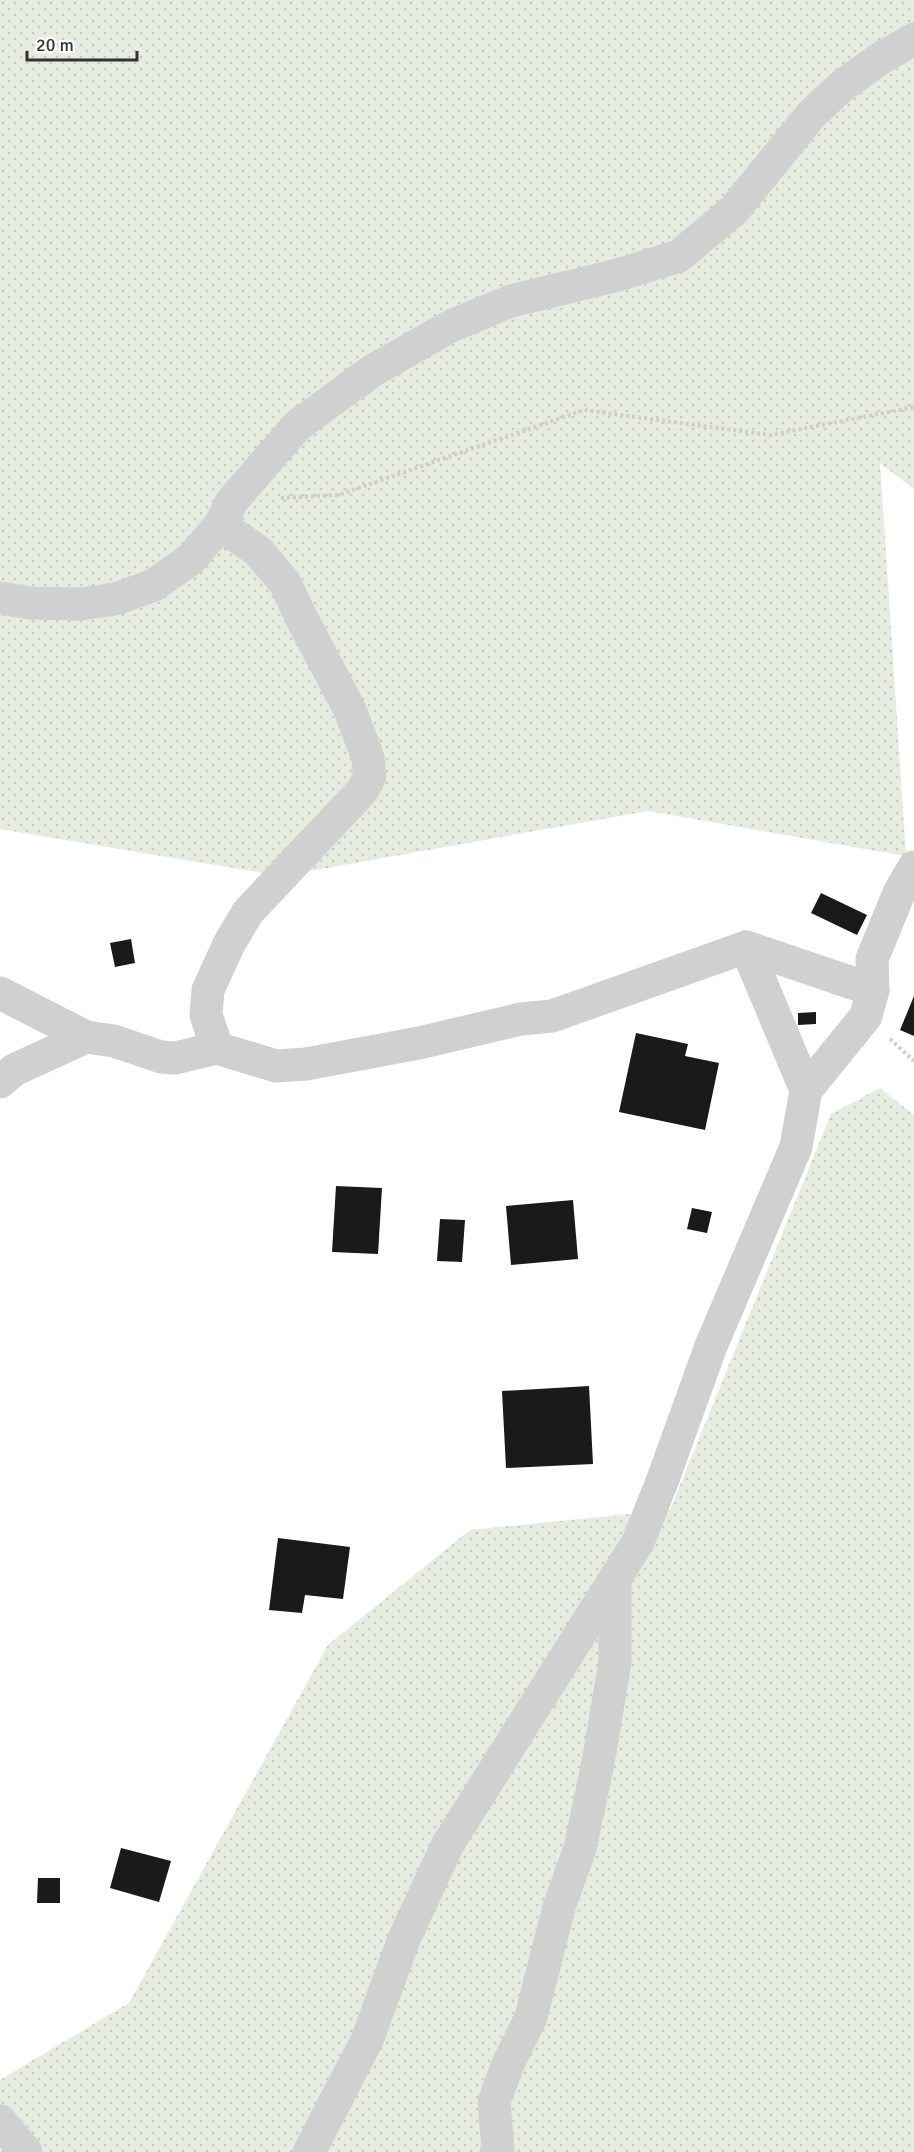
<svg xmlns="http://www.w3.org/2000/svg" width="914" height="2152" viewBox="0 0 914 2152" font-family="Signika,sans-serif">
<defs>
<pattern id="green-dots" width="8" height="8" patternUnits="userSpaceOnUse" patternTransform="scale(1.5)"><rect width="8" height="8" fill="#e6ecdf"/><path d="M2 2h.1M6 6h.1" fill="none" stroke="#c6cbc0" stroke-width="1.8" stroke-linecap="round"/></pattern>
</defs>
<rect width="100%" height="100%" fill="#fff"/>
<g fill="url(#green-dots)">
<path d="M0 0H914V489L880 463 906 856 648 811 282 876 0 829Z"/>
<path d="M880 1088 914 1115V2152H0V2080L129 2003 328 1645 470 1530 670 1510 831 1114Z"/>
</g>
<g fill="#1a1a1a">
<path d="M821 893 867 915 857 935 811 913Z"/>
<path d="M131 939 135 963 115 967 110 943Z"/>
<path d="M914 996V1036L900 1030Z"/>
<path d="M816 1012V1024L798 1025V1013Z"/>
<path d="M636 1033 688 1044 685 1056 719 1063 705 1130 619 1112Z"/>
<path d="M336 1186 382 1188 378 1254 332 1252Z"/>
<path d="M573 1200 578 1259 511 1265 506 1206Z"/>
<path d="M692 1208 712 1212 707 1233 687 1229Z"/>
<path d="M440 1219 465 1220 462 1262 437 1261Z"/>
<path d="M589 1386 593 1464 506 1468 502 1391Z"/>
<path d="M278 1538 350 1547 343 1599 305 1595 302 1613 269 1610Z"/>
<path d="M121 1848 171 1861 159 1902 110 1888Z"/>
<path d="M38 1878H60V1903H37Z"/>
</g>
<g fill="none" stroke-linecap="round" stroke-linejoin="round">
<g stroke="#cdcdcd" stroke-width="4" stroke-dasharray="3 3" stroke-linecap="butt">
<path d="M281 498 338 495 584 410 770 435 914 407"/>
<path d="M890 1039 914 1061"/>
</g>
<g stroke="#d0d0d0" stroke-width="33">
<path d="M0 598 30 603 80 604 116 599 154 585 191 559 220 525 232 501 298 425 372 371 451 326 511 301 618 275 679 256 734 210 811 115 842 86 881 58 914 39"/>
<path d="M746 947 873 990"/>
<path d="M0 993 86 1037 114 1041 161 1057 175 1058 217 1048 276 1066 306 1064 419 1043 521 1019 552 1016 746 947 806 1090"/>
<path d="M217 1048 206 1015 208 990 229 944 248 912 362 791 370 776 368 758 350 710 302 619 285 583 258 551 220 525"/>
<path d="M0 1082 14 1070 86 1037"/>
<path d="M0 2121 26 2152"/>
<path d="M309 2152 367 2040 404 1939 448 1844 638 1542 663 1479 711 1346 796 1147 806 1090 866 1016 873 990 872 959 899 893 914 867"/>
<path d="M496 2152 498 2149 494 2102 508 2064 531 2017 559 1907 580 1848 598 1763 615 1662V1578"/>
</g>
</g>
<path d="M27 51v9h110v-9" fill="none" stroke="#333333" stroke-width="3"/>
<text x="36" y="51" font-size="18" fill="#333333" stroke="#ffffff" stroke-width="4.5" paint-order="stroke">20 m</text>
</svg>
